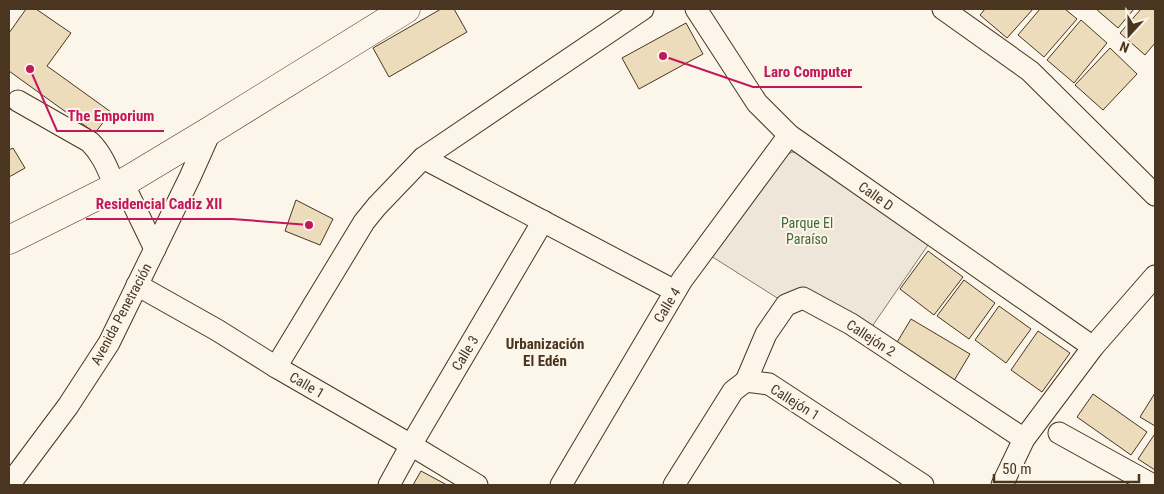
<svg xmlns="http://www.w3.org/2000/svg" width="1164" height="494" viewBox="0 0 1164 494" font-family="'Roboto Condensed',sans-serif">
<rect width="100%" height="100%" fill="#fbf6e9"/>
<path fill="#ede6d9" stroke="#887966" d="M792 152 803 153 928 245 871 328 782 301 711 256 782 157Z"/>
<g fill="#ecdcbc" stroke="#4a3520">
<path d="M26 9H36L71 33 47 66 111 112 95 133 9 71V33Z"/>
<path d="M441 9H454L467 32 389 77 373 48Z"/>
<path d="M985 9H1033L1007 38 980 15Z"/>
<path d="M1040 9H1065L1077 19 1044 57 1018 35Z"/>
<path d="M1096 9H1134L1118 28Z"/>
<path d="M1141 9H1155V43L1145 55 1120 33Z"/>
<path d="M1081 20 1107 43 1074 83 1047 60Z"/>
<path d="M686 23 703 54 639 89 622 58Z"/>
<path d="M1110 48 1137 74 1103 110 1075 85Z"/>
<path d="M13 148 25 168 9 177V150Z"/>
<path d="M296 200 333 219 320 245 285 231Z"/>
<path d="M928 251 963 277 934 315 900 289Z"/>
<path d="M964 280 995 303 969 339 937 316Z"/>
<path d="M999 306 1031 329 1006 363 975 340Z"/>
<path d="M911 319 970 354 952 384 893 349Z"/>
<path d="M1038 331 1070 353 1042 392 1011 370Z"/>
<path d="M1155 393V426L1140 417Z"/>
<path d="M1093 394 1147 432 1131 455 1077 417Z"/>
<path d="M1154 435 1155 436V470L1138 459Z"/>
<path d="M421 471 447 485H413Z"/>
</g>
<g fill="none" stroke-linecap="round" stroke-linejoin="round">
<g stroke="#4a3520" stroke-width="23">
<g id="minor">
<path d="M696 9 757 103 789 135 1093 347"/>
<path d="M943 9 1030 71 1155 195"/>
<path d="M18 101 90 142C103 155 108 170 115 186"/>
<path d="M423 158 675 291"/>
<path d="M123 183 155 249"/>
<path d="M137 285 217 330 276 367 411 445 477 485"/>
<path d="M276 367 364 222 377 206 423 158 643 9"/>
<path d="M746 381 766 334 786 305 803 298 851 324 1024 439"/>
<path d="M1059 433 1153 485"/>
<path d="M9 485 68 406 109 343 190 177 211 130"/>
<path d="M389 485 411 445 543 221"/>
<path d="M561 485 682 280 789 135"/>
<path d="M674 485 733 391 746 381 769 384 923 485"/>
<path d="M1002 485 1024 439 1093 347 1155 276"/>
</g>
</g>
<g stroke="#4a3520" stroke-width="29">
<path id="major" d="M9 240 123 183 211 130 406 9"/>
</g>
<use href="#minor" stroke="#fbf6e9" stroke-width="21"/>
<use href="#major" stroke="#fbf6e9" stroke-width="28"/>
</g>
<g text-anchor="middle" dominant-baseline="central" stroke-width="4" stroke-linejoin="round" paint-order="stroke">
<g font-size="14" fill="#4a3520" stroke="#fbf6e9">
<text transform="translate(876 196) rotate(35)">Calle D</text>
<text transform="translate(667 305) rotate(-59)">Calle 4</text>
<text transform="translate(121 314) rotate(-62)">Avenida Penetración</text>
<text transform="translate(871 338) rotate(33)">Callejón 2</text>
<text transform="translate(465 353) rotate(-59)">Calle 3</text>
<text transform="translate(307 385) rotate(30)">Calle 1</text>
<text transform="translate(795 402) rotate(32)">Callejón 1</text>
</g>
<g font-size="14" fill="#436837" stroke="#fbf6e9">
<text x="807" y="223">Parque El<tspan x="807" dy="16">Paraíso</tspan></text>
</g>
<g font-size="15" font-weight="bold" fill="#4a3520" stroke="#fbf6e9">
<text x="545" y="344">Urbanización<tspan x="545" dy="17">El Edén</tspan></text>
</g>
</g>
<path fill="none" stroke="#c2185b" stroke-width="2" d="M663 56L753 87H862M30 69L57 131H164M309 225L232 219H86"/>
<g fill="#c2185b" stroke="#fbf6e9" stroke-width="2">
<circle cx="663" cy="56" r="5"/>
<circle cx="30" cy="69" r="5"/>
<circle cx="309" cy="225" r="5"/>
</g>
<g font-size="15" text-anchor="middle" font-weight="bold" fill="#c2185b" stroke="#fbf6e9" stroke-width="4" stroke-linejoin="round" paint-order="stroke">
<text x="808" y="77">Laro Computer</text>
<text x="111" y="121">The Emporium</text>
<text x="159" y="209">Residencial Cadiz XII</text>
</g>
<rect width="1164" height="494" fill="none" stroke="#4a3520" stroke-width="20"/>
<g transform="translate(1129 35) rotate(201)" stroke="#fbf6e9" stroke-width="4" paint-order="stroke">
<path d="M0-4L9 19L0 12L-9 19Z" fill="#4a3520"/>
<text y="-8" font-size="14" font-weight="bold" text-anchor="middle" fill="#4a3520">N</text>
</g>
<path d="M994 474v8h145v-8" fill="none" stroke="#4a3520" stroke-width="2.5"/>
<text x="1002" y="474" font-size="15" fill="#4a3520" stroke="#fbf6e9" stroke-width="4" paint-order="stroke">50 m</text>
</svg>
